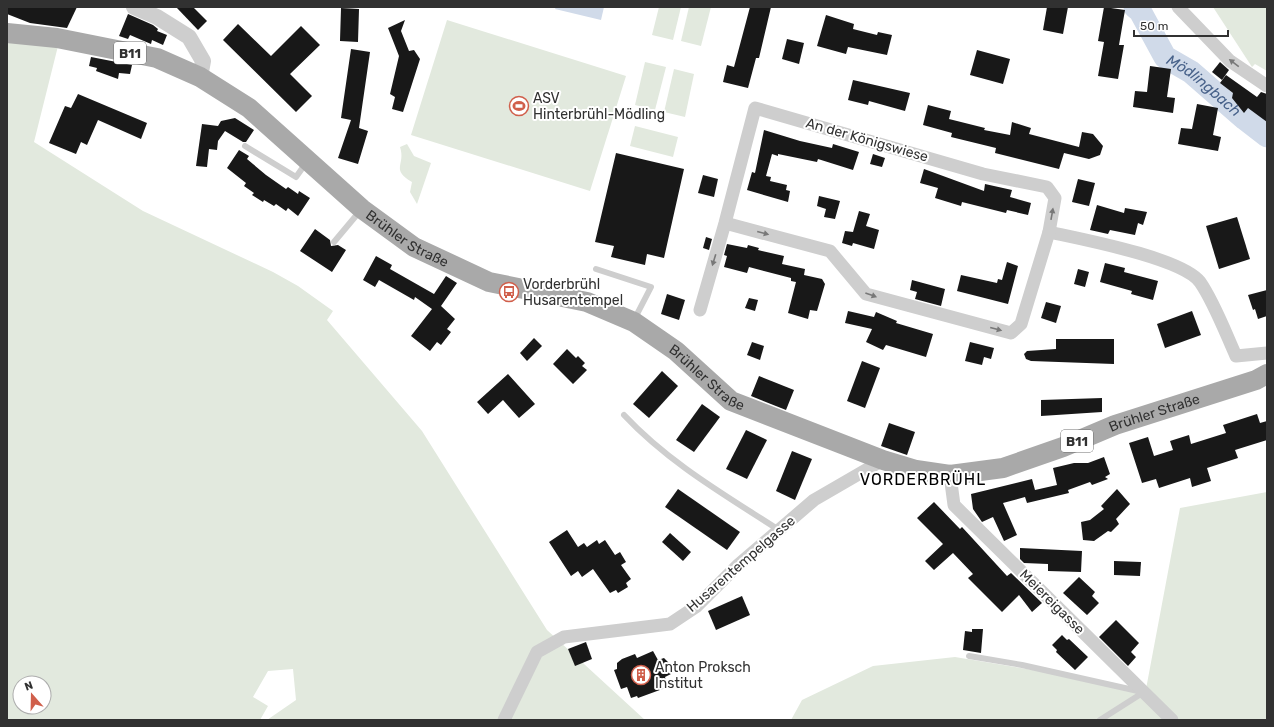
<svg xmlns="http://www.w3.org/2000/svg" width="1274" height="727" viewBox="0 0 1274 727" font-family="Rubik,sans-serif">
<rect width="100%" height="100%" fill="#fff"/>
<g fill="#e2e9de" fill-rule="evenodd">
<path d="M659 7H681L673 40 652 35Z"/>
<path d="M689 7H711L701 46 681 41Z"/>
<path d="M1213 7H1267V71L1255 64 1252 67Z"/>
<path d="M447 20 626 76 590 191 411 135Z"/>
<path d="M7 42 58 46 34 142 143 211 273 272 298 286 333 311 327 320 422 431 547 630 645 720H267L296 700 293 669 268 671 253 697 268 706 260 720H7ZM20 683H44V707H20Z"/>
<path d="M645 62 666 67 655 110 635 105Z"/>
<path d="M674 69 694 74 685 117 664 112Z"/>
<path d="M635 126 678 137 673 157 630 146Z"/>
<path d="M407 144 414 156 431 163 417 204 410 192 412 182C390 169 406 165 400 147Z"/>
<path d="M1267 492V720H791L802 700 873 666 955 657 1146 689 1180 508Z"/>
</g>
<path fill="#d0dae9" d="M556 7H604L601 20 555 9Z"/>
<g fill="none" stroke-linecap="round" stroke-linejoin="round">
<path stroke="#d0dae9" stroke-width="23" id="s1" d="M1135 7 1140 11 1165 57 1191 72 1245 119 1267 136"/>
</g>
<g fill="#181818">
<path d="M7 7H77L67 28 30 23 7 14Z"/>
<path d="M176 7H193L207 21 198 30Z"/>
<path d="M750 7H771L759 58H756L748 88 723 82 727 65 734 67Z"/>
<path d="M1047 7H1068L1063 34 1043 30Z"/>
<path d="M1104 7 1125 10 1119 45H1124L1118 79 1098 76 1104 42 1098 41Z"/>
<path d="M341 8 359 9 358 42 340 41Z"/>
<path d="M128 14 153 25 158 29 157 31 167 35 163 45 152 40 151 44 130 35 128 39 119 36Z"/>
<path d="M826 15 854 24 853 29 877 35 878 32 892 35 887 55 848 47 846 54 817 46Z"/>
<path d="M405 20 401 31 409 51 414 50 420 59 403 112 392 109 395 97 390 94 399 56 388 28Z"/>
<path d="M238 24 271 56 301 26 320 45 290 74 312 96 296 112 223 40Z"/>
<path d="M787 39 804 43 799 64 782 59Z"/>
<path d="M351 49 370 52 359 128 368 131 358 164 338 158 351 120 341 118Z"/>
<path d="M977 50 1010 59 1003 84 970 75Z"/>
<path d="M91 57 132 65 130 74 119 73 118 79 96 71 97 68 89 66Z"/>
<path d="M1220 62 1229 70 1222 80 1212 72Z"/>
<path d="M1150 66 1171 69 1167 97 1175 98 1173 113 1133 107 1135 91 1147 92Z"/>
<path d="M1226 75 1257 97 1261 92 1267 94V122L1248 108 1244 113 1232 98 1233 93 1220 83Z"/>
<path d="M853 80 910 93 905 111 869 101 868 105 848 100Z"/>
<path d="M78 94 147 123 141 139 98 120 87 145 81 142 76 154 49 143 65 106 71 108Z"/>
<path d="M1197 104 1218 108 1213 135 1221 137 1218 151 1178 144 1181 128 1192 129Z"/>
<path d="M928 105 951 111 949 119 985 128 984 130 1010 135 1012 122 1031 128 1029 134 1079 147 1082 132 1093 134 1103 146 1100 155 1089 159 1064 153 1059 169 995 153 996 148 951 137 952 133 923 125Z"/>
<path d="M235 118 254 130 246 142H243L225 131 218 141 217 150 209 149 207 167 196 166 202 124 218 126 221 121Z"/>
<path d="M764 130 800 141 832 148 833 144 859 152 853 170 818 159 817 162 778 154V156L772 154 766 176 771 177 770 181 787 185 786 190 790 191 788 202 747 190 752 172 755 173Z"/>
<path d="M239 150 249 156 247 159 266 175 286 189 288 187 298 194 299 191 310 198 298 216 288 208 286 211 276 204 274 206 264 200 263 202 252 195 254 193 244 186 246 183 227 168Z"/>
<path d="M616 153 684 169 664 258 647 254 645 265 611 257 614 246 595 242Z"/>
<path d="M873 154 885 158 882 167 870 164Z"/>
<path d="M924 169 984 191 985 184 1012 190 1010 197 1031 203 1028 215 1007 210 1006 213 962 202 961 206 935 198 938 188 920 183Z"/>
<path d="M703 175 718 179 714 197 698 193Z"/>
<path d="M1078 179 1095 183 1089 206 1072 202Z"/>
<path d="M819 196 840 201 835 219 824 217 826 209 817 206Z"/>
<path d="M1097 205 1124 213 1125 208 1147 212 1143 225 1138 223 1135 235 1110 230 1108 234 1090 230Z"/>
<path d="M859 211 870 214 866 226 879 230 874 249 853 243 852 246 842 243 845 231 853 232Z"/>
<path d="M1237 217 1250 259 1219 269 1206 226Z"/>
<path d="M315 229 330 240 331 246 338 245 346 250 332 272 300 251Z"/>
<path d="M706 237 712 239 709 250 703 248Z"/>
<path d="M727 244 747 248 748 245 759 248 758 250 784 256 782 264 805 269 804 275 822 279 825 284 817 311 810 310 808 319 788 313 796 282 791 281V278L749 267 747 273 724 267 727 256 724 255Z"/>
<path d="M376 256 392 265 390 269 434 294 446 276 457 283 441 306 455 319 447 329 451 332 441 345 437 342 430 351 411 336 432 309 415 297 414 300 379 280 375 287 363 280Z"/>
<path d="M1007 262 1018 266 1008 304 957 291 961 275 997 283 998 279 1002 280Z"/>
<path d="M1105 263 1125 268 1124 272 1158 281 1153 300 1131 294 1132 291 1100 282Z"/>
<path d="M1078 269 1089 272 1085 287 1074 284Z"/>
<path d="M912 280 945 289 941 306 915 299 917 292 910 290Z"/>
<path d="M1267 290V316L1258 319 1255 309 1253 310 1248 295Z"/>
<path d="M667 294 685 300 679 320 661 314Z"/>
<path d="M749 298 758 300 755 311 745 308Z"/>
<path d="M1046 302 1061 306 1056 323 1041 318Z"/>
<path d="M848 311 874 317 876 312 897 321 896 323 933 334 926 357 886 345 883 350 866 342 872 329 845 323Z"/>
<path d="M1192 311 1201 335 1165 348 1157 324Z"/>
<path d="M534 338 542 346 527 361 520 353Z"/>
<path d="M1056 339H1114V364L1031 361 1026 359 1024 354 1027 351 1056 349Z"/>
<path d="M752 342 764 346 760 360 747 355Z"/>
<path d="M970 342 994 348 991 359 984 357 982 365 965 361Z"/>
<path d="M567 349 576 358 578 356 585 363 582 366 587 370 573 384 553 364Z"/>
<path d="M862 361 880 368 865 408 847 401Z"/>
<path d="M662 371 678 386 649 418 633 404Z"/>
<path d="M508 374 535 404 519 418 503 400 488 414 477 402Z"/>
<path d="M759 376 794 390 786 410 751 396Z"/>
<path d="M1102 398V412L1041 416V400Z"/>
<path d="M702 404 720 417 694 452 676 440Z"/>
<path d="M1257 414 1260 423 1267 421V440L1235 450 1238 458 1207 468 1211 481 1192 487 1190 478 1159 488 1156 479 1142 483 1129 443 1148 437 1154 456 1173 450 1170 441 1189 435 1191 444 1226 433 1223 425Z"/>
<path d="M889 423 915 432 907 455 881 446Z"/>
<path d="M746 430 767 440 747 479 726 469Z"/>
<path d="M792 451 812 459 795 500 776 491Z"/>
<path d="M1104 457 1110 474 1105 477 1108 479 1092 485 1090 482 1068 490 1069 493 1027 503 1025 497 1003 503 1017 535 1004 541 993 517 982 522 973 509 971 494 1032 479 1035 490 1057 485 1053 468 1074 463H1088Z"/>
<path d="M678 489 740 532 727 550 665 507Z"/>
<path d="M1117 489 1130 504 1116 519 1119 524 1111 532 1108 531 1094 541 1083 540 1081 522 1090 520 1104 509 1101 506Z"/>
<path d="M934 502 960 529 962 527 1007 576 1011 573 1042 603 1032 612 1019 595 1002 612 968 578 973 574 953 553 934 570 925 561 943 544 917 518Z"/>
<path d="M567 530 578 547 584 543 587 547 597 540 599 544 605 540 615 555 620 552 626 562 621 565 631 579 626 583 628 587 618 593 616 590 610 593 593 569 582 577 578 571 571 576 549 542Z"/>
<path d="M670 533 691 552 683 561 662 542Z"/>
<path d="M1020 548 1082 551 1081 572 1048 571V564L1024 563 1020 559Z"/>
<path d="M1114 561 1141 562 1140 576 1114 575Z"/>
<path d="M1079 577 1095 592 1092 596 1099 603 1087 615 1063 593Z"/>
<path d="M742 596 750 615 716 630 708 611Z"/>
<path d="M1116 620 1139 643 1131 652 1136 657 1128 666 1099 637Z"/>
<path d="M972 629H983L981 653 963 650 965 631 972 632Z"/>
<path d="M1062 635 1067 640 1069 639 1088 657 1075 670 1056 652 1057 650 1052 645Z"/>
<path d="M586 642 592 659 575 666 568 649Z"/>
<path d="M653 651 658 660 664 658 671 665V674L665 677 668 687 638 698 637 696 631 698 627 687 621 689 614 670 617 669V663L622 659 635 654 637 658Z"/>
</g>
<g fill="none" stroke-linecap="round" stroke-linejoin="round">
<g stroke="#cecece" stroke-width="6">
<path d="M245 146 296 177 306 163"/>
<path d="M334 242 360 211"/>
<path d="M596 269 651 287 634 320"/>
<path d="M624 415C669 463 725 495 779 530"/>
<path d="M969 656 1022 665 1138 691"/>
<path d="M1100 720 1144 692"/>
</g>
<g stroke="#cecece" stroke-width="13">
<path d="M1178 7 1230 61 1267 86"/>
<path d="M1049 232C1081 239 1182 258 1200 282 1214 302 1226 334 1236 356L1267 353"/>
<path d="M700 310 725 223 755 108 983 174 1047 187 1055 198 1049 232 1021 324 1011 333 866 294 830 251 725 223"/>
<path d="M950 475 954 505 1172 720"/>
<path d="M504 720 537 652 564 637 670 624 697 606 737 566 814 500 883 460"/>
</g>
<path stroke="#cecece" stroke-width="16" d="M134 7 157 17 189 37 203 61 200 77"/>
<path stroke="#a9a9a9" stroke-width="20" id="s2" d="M7 33 57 38 157 58 200 77 249 108 362 209 414 247 489 282 587 302 634 322 676 351 731 401 883 460 916 470 950 475 1003 468 1063 447 1115 425 1256 380 1267 374"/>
</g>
<defs><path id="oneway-solid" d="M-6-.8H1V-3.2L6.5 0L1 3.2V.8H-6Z"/></defs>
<g fill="#787878">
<use href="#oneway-solid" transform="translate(1234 63) rotate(-143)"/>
<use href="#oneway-solid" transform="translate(1052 214) rotate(-80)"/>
<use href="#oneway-solid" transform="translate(763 233) rotate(15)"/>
<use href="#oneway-solid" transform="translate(714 260) rotate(107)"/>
<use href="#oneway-solid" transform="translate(871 295) rotate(20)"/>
<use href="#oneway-solid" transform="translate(996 329) rotate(15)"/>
</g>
<defs>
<g id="stadium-ring" transform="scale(1)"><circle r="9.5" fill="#fff" stroke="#d05f4b" stroke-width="1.5"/><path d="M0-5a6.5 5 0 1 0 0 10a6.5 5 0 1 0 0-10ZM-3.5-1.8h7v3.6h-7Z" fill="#d05f4b"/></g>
<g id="bus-ring" transform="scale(1)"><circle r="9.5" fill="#fff" stroke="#d05f4b" stroke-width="1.5"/><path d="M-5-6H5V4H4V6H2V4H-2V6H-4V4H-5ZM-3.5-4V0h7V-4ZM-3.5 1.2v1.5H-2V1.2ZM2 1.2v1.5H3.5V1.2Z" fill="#d05f4b"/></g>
<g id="building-ring" transform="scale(1)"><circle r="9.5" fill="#fff" stroke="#d05f4b" stroke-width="1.5"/><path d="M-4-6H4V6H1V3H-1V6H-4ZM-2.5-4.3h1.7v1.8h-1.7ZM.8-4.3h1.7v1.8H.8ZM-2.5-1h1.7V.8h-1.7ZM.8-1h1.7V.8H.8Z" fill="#d05f4b"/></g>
</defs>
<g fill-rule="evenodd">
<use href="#stadium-ring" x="519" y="106"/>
<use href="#bus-ring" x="509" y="292"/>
<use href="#building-ring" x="641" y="675"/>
</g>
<g text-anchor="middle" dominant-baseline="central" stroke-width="4" stroke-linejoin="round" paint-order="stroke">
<g fill="#fff" stroke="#6f6f6f" stroke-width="1">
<rect x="114" y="42" width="32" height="22" rx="3"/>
<rect x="1061" y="430" width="32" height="22" rx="3"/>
</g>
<g font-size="13" font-weight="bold" fill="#313131">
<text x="130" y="53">B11</text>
<text x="1077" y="441">B11</text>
</g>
<g font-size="14" fill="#313131" stroke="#fff" text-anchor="start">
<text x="533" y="98">ASV<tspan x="533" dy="16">Hinterbrühl-Mödling</tspan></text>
<text x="523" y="284">Vorderbrühl<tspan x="523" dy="16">Husarentempel</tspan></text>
<text x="655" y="667">Anton Proksch<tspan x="655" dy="16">Institut</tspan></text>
</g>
<g font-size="14" fill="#313131" stroke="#fff">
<text transform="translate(867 140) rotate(16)">An der Königswiese</text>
<text stroke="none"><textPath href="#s2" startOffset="463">Brühler Straße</textPath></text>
<text stroke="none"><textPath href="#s2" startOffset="799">Brühler Straße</textPath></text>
<text stroke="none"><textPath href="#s2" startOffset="1279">Brühler Straße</textPath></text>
<text transform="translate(741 564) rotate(-41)">Husarentempelgasse</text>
<text transform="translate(1052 602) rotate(45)">Meiereigasse</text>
</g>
<g font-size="15" font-style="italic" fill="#48628a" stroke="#fff">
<text stroke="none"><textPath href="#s1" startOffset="107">Mödlingbach</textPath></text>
</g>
<g font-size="16" letter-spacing="1" fill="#000" stroke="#fff">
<text x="923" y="479">VORDERBRÜHL</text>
</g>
</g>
<rect width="1274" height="727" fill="none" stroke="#313131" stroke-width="16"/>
<g transform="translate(32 695) rotate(340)"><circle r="19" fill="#ffffff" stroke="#adadad"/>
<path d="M0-3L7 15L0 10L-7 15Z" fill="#d05f4b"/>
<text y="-6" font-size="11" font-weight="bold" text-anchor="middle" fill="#313131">N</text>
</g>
<path d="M1134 30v6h94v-6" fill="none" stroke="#313131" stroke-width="2"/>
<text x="1140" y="30" font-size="12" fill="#313131" stroke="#ffffff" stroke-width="3" paint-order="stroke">50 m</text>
</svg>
